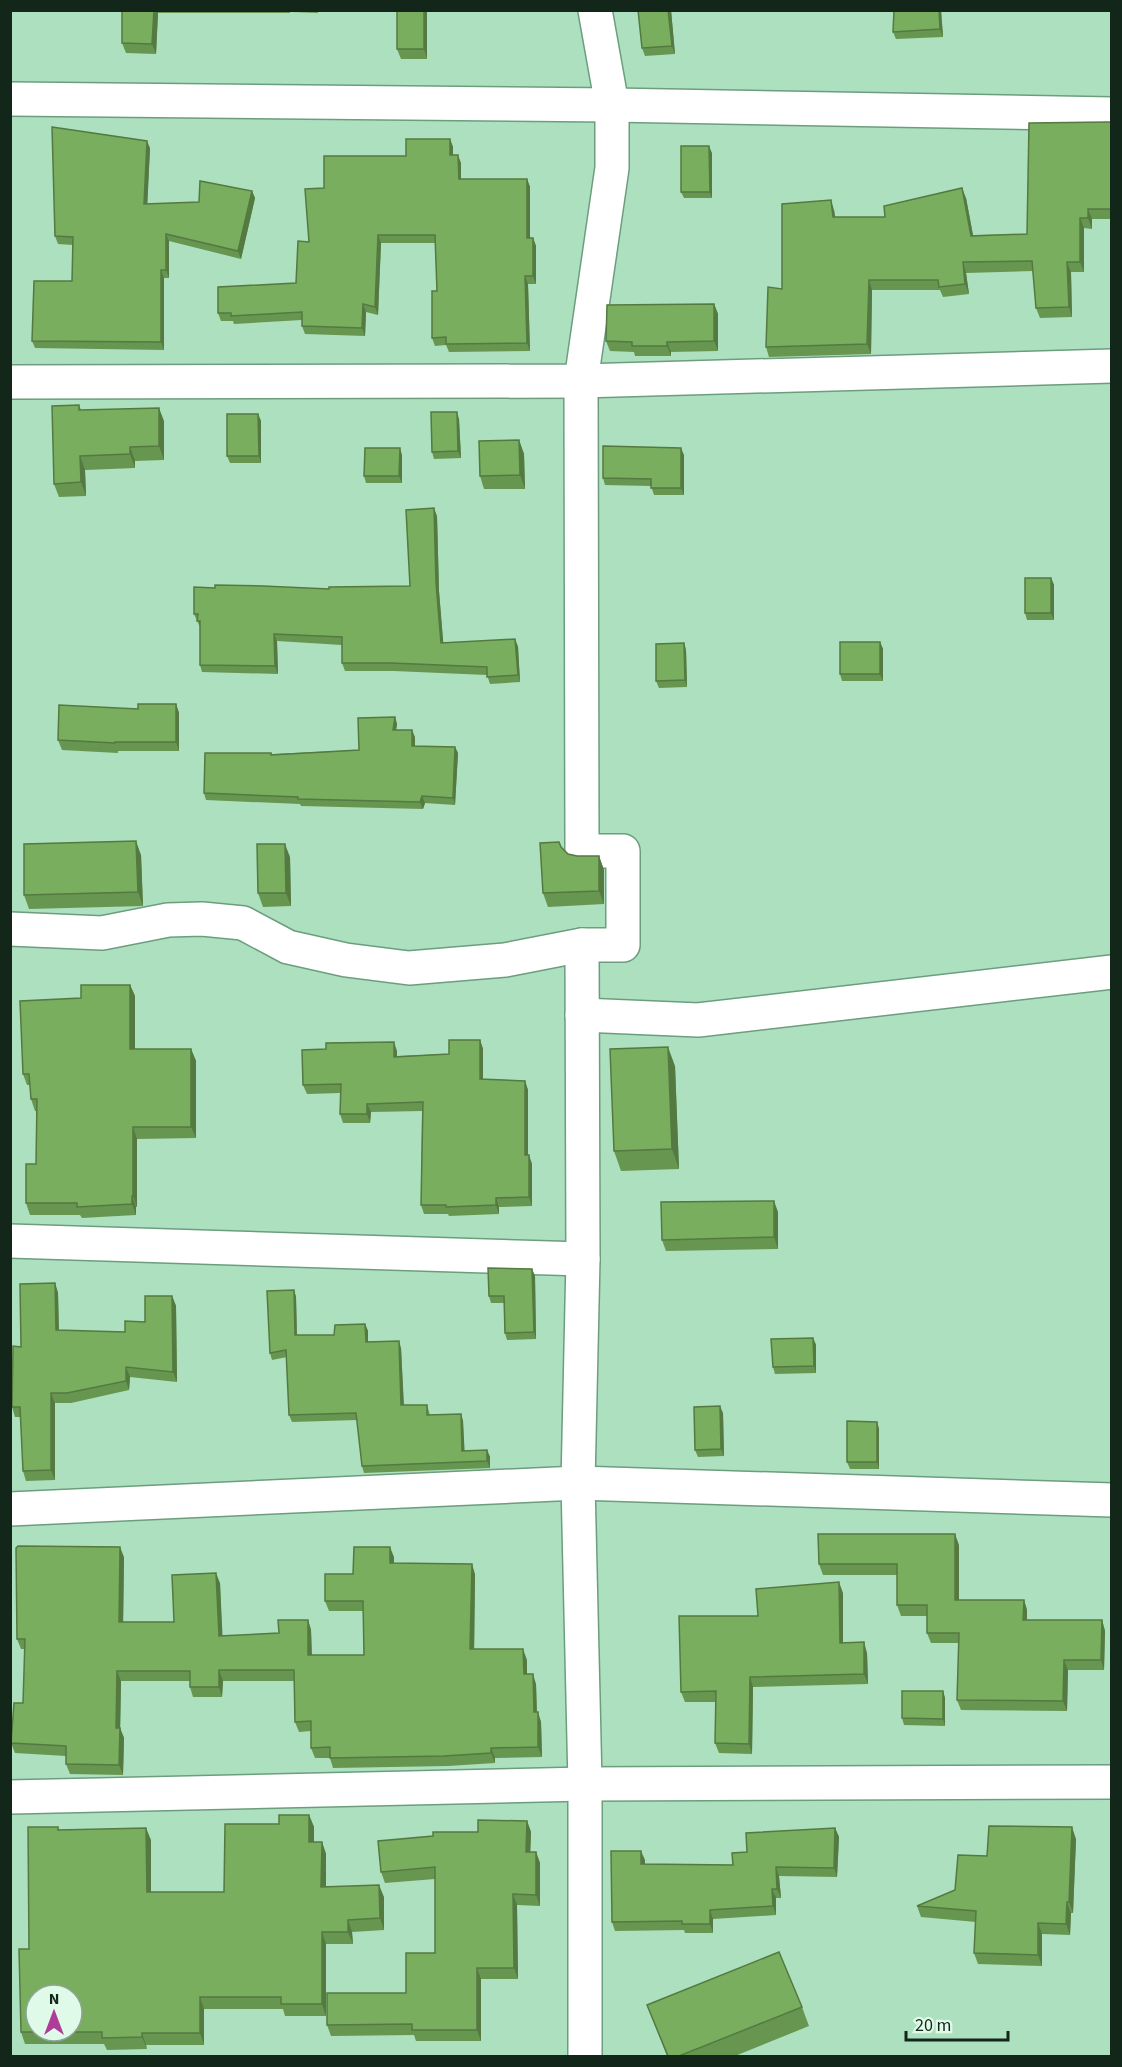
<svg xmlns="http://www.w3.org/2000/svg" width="1122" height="2067" viewBox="0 0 1122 2067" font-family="'Source Sans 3',sans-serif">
<rect width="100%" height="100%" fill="#ace0be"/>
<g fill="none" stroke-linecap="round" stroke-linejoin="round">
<g stroke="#6c9e7e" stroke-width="36">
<g id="minor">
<path d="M10 99 612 105 1112 114"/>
<path d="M10 382 581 381 1112 366"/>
<path d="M10 929 102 933 168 920 202 919 243 923 288 947 346 960 409 968 505 960 582 945"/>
<path d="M582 1015 698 1020 1112 972"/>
<path d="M10 1241 583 1259"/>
<path d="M10 1509 578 1483 1112 1500"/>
<path d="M10 1797 585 1784 1112 1782"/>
<path d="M585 2056V1784L578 1483 583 1259 582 945H623V851H582L581 381 612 168V105L595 10"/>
</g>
</g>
<use href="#minor" stroke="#fff" stroke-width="33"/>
</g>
<g fill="#679651">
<path d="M122 10H318V13L290 12V13H158L156 54 126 53 122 43Z"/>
<path d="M427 10V59H401L397 49Z"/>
<path d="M671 10 675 54 645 56 642 48Z"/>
<path d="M941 10 943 37 896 39 893 32Z"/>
<path d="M1108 122H1112V219H1092V229L1084 228V272H1071L1072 317 1040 318 1036 308 1033 271 966 273 969 294 943 297 940 290H872L871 354 769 357 766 347 782 289 834 210 835 217H885L966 198 973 235 1027 234Z"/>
<path d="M450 139 453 147V155L461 163V179H527L530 187V238H533L536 246V284H528L530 351 449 352 446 345 435 346 432 338 437 291 435 243H381L378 315 366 312 365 336 305 334 302 326V320L234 324 233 321H221L218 313 296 283 324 188Z"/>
<path d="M150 148 147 204 199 202 252 191 255 198 241 259 169 241V278H164V350L35 348 32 341 72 281 73 245 58 244 55 236Z"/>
<path d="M712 153V198H684L681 192Z"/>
<path d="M714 304 718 314V351L671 352V356H635L634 352 610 351 606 341Z"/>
<path d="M79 405 81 410 164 421V460L135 461V468L85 470 86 496 59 497 54 484Z"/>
<path d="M258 414 261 421V463H230L227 456Z"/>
<path d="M459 419 461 458 434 459 432 452Z"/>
<path d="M519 440 524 454 525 489H484L480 476Z"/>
<path d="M402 455V483H366L364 476Z"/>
<path d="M684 455V495H654L651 486 605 485 603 478Z"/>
<path d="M437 516 439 591 443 643 515 639 518 647 520 682 490 684 487 675 394 671H345L342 663V645L277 641 278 674 202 672 200 665V627L194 614 215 588 329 589 410 586Z"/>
<path d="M1051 578 1054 585V620H1027L1025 613Z"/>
<path d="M880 642 883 649V681H842L840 674Z"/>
<path d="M684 643 686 650 687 687 659 688 656 681Z"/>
<path d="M176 704 179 713V751H118V753L62 750 58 740Z"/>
<path d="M395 717 397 724 396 730 415 737V746L455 747 458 753 455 805 425 803 423 809 301 806 300 804 206 800 204 793 271 753 272 754 359 750Z"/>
<path d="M561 848 568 854 577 856H599L604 870V904L548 907 543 893Z"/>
<path d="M141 855 143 906 29 909 24 895Z"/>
<path d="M290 857 291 906 263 907 258 893Z"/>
<path d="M130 985 135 996V1049H191L196 1061V1138L137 1139V1207H136V1215L82 1218 80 1215H30L26 1203 36 1164V1111H35L31 1099 30 1085H27L23 1074 81 998Z"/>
<path d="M480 1040 483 1049V1079L525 1081 528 1090V1155L532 1164V1206L499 1207V1214L449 1216 448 1214H424L421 1205 422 1111 371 1112 370 1123H343L340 1114V1093L307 1094 303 1085 397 1051V1056L449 1054Z"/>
<path d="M675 1066 679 1169 621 1171 614 1151Z"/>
<path d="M778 1212V1249L666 1251 662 1240Z"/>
<path d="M532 1269 535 1276 536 1339 507 1340 505 1333 504 1303H491L489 1296Z"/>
<path d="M55 1283 58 1293 59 1330 125 1332 145 1322 172 1296 176 1306 177 1382 130 1377 129 1390 71 1403H55V1480L26 1481 23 1471 21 1417H15L12 1407 21 1347Z"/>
<path d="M294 1290 296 1297 297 1335H334L365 1324 368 1331V1342L401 1348 404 1405H427L430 1415 461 1414 463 1421 464 1451 487 1450 490 1457V1468L364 1473 362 1466 357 1420 292 1422 289 1415 287 1357 272 1360 270 1353Z"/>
<path d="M813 1338 816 1345V1373L775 1374 773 1367Z"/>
<path d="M723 1413 724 1456 698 1457 695 1450Z"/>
<path d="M877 1422 879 1429V1469H850L847 1462Z"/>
<path d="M959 1545V1600H1024L1027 1610V1620H1102L1105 1631 1104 1670H1068L1067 1711 961 1710 957 1700 959 1643H931L927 1633V1616H901L897 1605V1575H823L819 1564Z"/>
<path d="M124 1557 123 1622H174L220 1583 222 1636 279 1633 308 1620 311 1630 312 1655H364L363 1611H329L325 1601 353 1574 394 1557V1563L475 1574 474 1649 527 1660V1674L536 1684 537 1712 541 1722 542 1757 495 1758V1763L448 1766 333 1768 330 1758H315L311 1748V1731L299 1732 295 1722 294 1681H223L222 1697H193L190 1687V1681H121L120 1728 124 1738 123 1775 70 1774 66 1764V1756L15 1753 11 1743 23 1703 25 1649H21L17 1639Z"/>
<path d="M843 1593V1643L867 1653 868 1684 753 1687 752 1754 719 1753 715 1743 716 1702H685L681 1692 758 1616Z"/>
<path d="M943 1691 945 1698V1726L904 1725 902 1718Z"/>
<path d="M309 1815 314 1827V1842H322L326 1854V1887L384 1897V1930L352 1932 353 1944H326V2016H285L283 2009H204V2045H146L147 2049 107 2050 104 2044H25L21 2032 29 1949 58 1827 59 1830 151 1840V1892H224L279 1824Z"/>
<path d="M527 1821 531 1832 530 1852H536L540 1863V1906L517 1905 518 1979H481V2041H416L414 2035 331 2036 327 2025 406 1993 435 1953V1879L385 1883 381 1872 478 1832Z"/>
<path d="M835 1828 839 1837 837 1877 779 1876 781 1898H776V1915L713 1919V1933H685L684 1930 615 1931 612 1922 645 1860V1864L733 1865 747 1852Z"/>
<path d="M1076 1839 1073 1913H1071L1070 1935 1042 1934V1966L978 1964 974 1953 976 1922 921 1917 917 1906 955 1890 987 1856Z"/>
<path d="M647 2005 802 2007 809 2026 735 2056H667Z"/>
</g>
<g fill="#547a42">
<path d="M154 10H157L158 13 156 54 152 44Z"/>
<path d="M424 10H427V59L424 49Z"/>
<path d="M668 10H671L675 54 672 46Z"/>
<path d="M939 10H941L943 37 940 29Z"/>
<path d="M450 139 453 147V163L450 155Z"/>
<path d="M147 141 150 148 147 212 144 204Z"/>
<path d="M709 146 712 153V198L710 192Z"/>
<path d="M458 155 461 163V187L459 179Z"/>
<path d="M527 179 530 187V246L527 238Z"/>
<path d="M962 188 966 198 975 246 971 236Z"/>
<path d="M252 191 255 198 241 259 238 251Z"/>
<path d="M831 200 834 210 837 228 833 217Z"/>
<path d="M1088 209 1092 219V229L1088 218Z"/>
<path d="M1080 218 1084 228V272L1080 262Z"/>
<path d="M166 234 169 241V278L166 270Z"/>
<path d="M378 235 381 243 378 315 375 307Z"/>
<path d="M533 238 536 246V284L533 276Z"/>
<path d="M963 262 966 273 969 294 965 284Z"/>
<path d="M1067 262 1071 272 1072 317 1069 307Z"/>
<path d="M161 270 164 278V350L161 342Z"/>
<path d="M525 276 528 284 530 351 527 343Z"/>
<path d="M869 280 872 290 871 354 867 344Z"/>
<path d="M363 304 366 312 365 336 362 328Z"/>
<path d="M714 304 718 314V351L714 341Z"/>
<path d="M667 342 671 352V356L667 346Z"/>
<path d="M159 408 164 421V460L159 446Z"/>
<path d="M457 412 459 419 461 458 458 451Z"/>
<path d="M258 414 261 421V463L259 456Z"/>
<path d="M519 440 524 454 525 489 520 475Z"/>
<path d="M130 447 135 461V468L130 454Z"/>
<path d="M400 448 402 455V483L399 476Z"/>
<path d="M681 448 684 455V495L681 488Z"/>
<path d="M80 456 85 470 86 496 81 482Z"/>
<path d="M434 508 437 516 439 591 444 651 441 643 436 583Z"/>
<path d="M1051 578 1054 585V620L1051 613Z"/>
<path d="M274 634 277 641 278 674 275 666Z"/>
<path d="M515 639 518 647 520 682 518 675Z"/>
<path d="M880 642 883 649V681L880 674Z"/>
<path d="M684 643 686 650 687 687 685 680Z"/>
<path d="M176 704 179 713V751L176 742Z"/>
<path d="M395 717 397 724 395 737 393 730Z"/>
<path d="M412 730 415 737V753L412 746Z"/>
<path d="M455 747 458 753 455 805 453 798Z"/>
<path d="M422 796 425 803 423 809 420 802Z"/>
<path d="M136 841 141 855 143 906 138 892Z"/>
<path d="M285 844 290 857 291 906 286 893Z"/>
<path d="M599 856 604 870V904L599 891Z"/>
<path d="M130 985 135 996V1061L130 1049Z"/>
<path d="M480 1040 483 1049V1088L480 1079Z"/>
<path d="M394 1042 397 1051V1065L394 1057Z"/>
<path d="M668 1047 675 1066 679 1169 672 1149Z"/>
<path d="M191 1049 196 1061V1138L191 1127Z"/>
<path d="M525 1081 528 1090V1164L525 1155Z"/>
<path d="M367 1104 371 1112 370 1123 367 1114Z"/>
<path d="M133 1127 137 1139V1207L133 1196Z"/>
<path d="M529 1155 532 1164V1206L529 1197Z"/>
<path d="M132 1196 136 1207V1215L132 1204Z"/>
<path d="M496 1198 499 1207V1214L496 1205Z"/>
<path d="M774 1201 778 1212V1249L774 1237Z"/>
<path d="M532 1269 535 1276 536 1339 534 1332Z"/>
<path d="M55 1283 58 1293 59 1339 56 1330Z"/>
<path d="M294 1290 296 1297 297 1342 295 1335Z"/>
<path d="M172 1296 176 1306 177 1382 173 1372Z"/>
<path d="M365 1324 368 1331V1349L366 1342Z"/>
<path d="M813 1338 816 1345V1373L814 1366Z"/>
<path d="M399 1341 401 1348 404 1412 401 1405Z"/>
<path d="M126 1367 130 1377 129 1390 126 1381Z"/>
<path d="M51 1393 55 1403V1480L51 1470Z"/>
<path d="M720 1406 723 1413 724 1456 721 1449Z"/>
<path d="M461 1414 463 1421 465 1458 462 1451Z"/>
<path d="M877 1422 879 1429V1469L877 1462Z"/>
<path d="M487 1450 490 1457V1468L487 1461Z"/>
<path d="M955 1534 959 1545V1610L955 1600Z"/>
<path d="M120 1547 124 1557 123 1632 119 1622Z"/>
<path d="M390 1547 394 1557V1574L390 1563Z"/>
<path d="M472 1564 475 1574 474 1660 470 1649Z"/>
<path d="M216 1573 220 1583 223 1646 219 1636Z"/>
<path d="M839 1582 843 1593V1653L840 1643Z"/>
<path d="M1024 1600 1027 1610V1631L1023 1620Z"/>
<path d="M308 1620 311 1630 312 1665 308 1655Z"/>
<path d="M1102 1620 1105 1631 1104 1670 1101 1660Z"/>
<path d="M864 1642 867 1653 868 1684 864 1674Z"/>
<path d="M523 1649 527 1660V1684L524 1674Z"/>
<path d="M1064 1660 1068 1670 1067 1711 1063 1701Z"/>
<path d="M219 1670 223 1681 222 1697 219 1687Z"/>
<path d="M117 1671 121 1681 120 1738 116 1728Z"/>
<path d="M533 1674 536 1684 537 1722 534 1712Z"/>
<path d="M750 1677 753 1687 752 1754 749 1744Z"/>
<path d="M943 1691 945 1698V1726L943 1719Z"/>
<path d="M538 1712 541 1722 542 1757 538 1747Z"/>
<path d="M120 1728 124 1738 123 1775 119 1765Z"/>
<path d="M491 1748 495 1758V1763L491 1753Z"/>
<path d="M309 1815 314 1827V1854L309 1842Z"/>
<path d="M527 1821 531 1832 530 1863 526 1852Z"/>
<path d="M1072 1827 1076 1839 1073 1913 1069 1902Z"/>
<path d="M146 1828 151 1840V1904L147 1892Z"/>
<path d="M835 1828 839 1837 837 1877 834 1868Z"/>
<path d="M322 1842 326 1854V1899L321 1887Z"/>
<path d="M641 1851 645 1860V1873L641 1864Z"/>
<path d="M536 1852 540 1863V1906L536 1895Z"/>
<path d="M776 1867 779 1876 781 1898 777 1889Z"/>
<path d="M379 1885 384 1897V1930L380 1918Z"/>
<path d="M772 1889 776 1898V1915L773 1906Z"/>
<path d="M513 1894 517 1905 518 1979 514 1968Z"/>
<path d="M1067 1902 1071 1913 1070 1935 1066 1924Z"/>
<path d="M710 1910 713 1919V1933L710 1924Z"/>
<path d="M348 1920 352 1932 353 1944 348 1932Z"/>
<path d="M1038 1923 1042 1934V1966L1038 1955Z"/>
<path d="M322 1932 326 1944V2016L322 2004Z"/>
<path d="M477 1968 481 1979V2041L477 2030Z"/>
<path d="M200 1997 204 2009V2045L200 2033Z"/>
<path d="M142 2033 146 2045 147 2049 142 2037Z"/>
</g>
<g fill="#78ae5e" stroke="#547a42" stroke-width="1.5" fill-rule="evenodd">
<path d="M122 10H154L152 44 122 43Z"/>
<rect x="397" y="10" width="27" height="39"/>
<path d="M638 10H668L672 46 642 48Z"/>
<path d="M894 10H939L940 29 893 32Z"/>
<path d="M1108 122H1112V209H1088V218H1080V262H1067L1069 307 1036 308 1032 261 963 262 965 284 939 287 938 280H869L867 344 766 347 768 287 782 289V204L831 200 833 217H885L884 206 962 188 971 236 1027 234 1029 123Z"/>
<path d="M52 127 147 141 144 204 199 202 200 181 252 191 238 251 166 234V270H161V342L32 341 34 281H72L73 237 55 236Z"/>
<path d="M406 139H450V155H458L459 179H527V238H533V276H525L527 343 446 344V337L432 338V291H437L435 235H378L375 307 363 304 362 328 302 326V312L231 316V313H218V287L296 283 298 241 309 242 305 189 324 188V156H406Z"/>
<path d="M681 146H709L710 192H681Z"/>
<path d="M714 304V341L667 342V346H632V342L606 341 607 305Z"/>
<path d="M79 405V410L159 408V446L130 447V454L80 456 81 482 54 484 52 406Z"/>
<path d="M431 412H457L458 451 432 452Z"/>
<path d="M227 414H258L259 456H227Z"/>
<path d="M519 440 520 475 480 476 479 441Z"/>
<path d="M603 446 681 448V488H651V479L603 478Z"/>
<path d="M365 448H400L399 476H364Z"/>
<path d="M434 508 436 583 441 643 515 639 518 675 487 677V667L391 663H342V637L274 634 275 666 200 665V621H197L198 614H194V587L215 588V585L263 586 329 589V587L410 586 406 510Z"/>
<rect x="1025" y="578" width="26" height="35"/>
<rect x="840" y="642" width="40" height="32"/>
<path d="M684 643 685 680 656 681V644Z"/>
<path d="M138 704H176V742H115V743L58 740 59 705 138 709Z"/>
<path d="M395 717 393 730H412V746L455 747 453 798 422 796 420 802 298 799V797L204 793 205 753H271V755L359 750 358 718Z"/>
<path d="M136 841 138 892 24 895V844Z"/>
<path d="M559 842 561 847 568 854 577 856H599V891L543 893 540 843Z"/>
<path d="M257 844H285L286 893H258Z"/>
<path d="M81 985H130V1049H191V1127H133V1196H132V1204L77 1207V1203H26V1164H36L37 1099H31L29 1074H23L20 1001 81 998Z"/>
<path d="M449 1040H480V1079L525 1081V1155H529V1197L496 1198V1205L446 1207V1205H421L423 1102 367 1104V1114H340L341 1084 303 1085 302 1050 326 1049V1043L394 1042V1057L449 1054Z"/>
<path d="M668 1047 672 1149 614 1151 610 1049Z"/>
<path d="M774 1201V1237L662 1240 661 1202Z"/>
<path d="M488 1268 532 1269 534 1332 505 1333 504 1296H489Z"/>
<path d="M55 1283 56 1330 125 1332V1321L145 1322V1296H172L173 1372 126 1367V1381L67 1393H51V1470L23 1471 20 1407H12L13 1346 21 1347 20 1284Z"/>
<path d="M294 1290 295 1335H334L335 1325 365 1324 366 1342 399 1341 401 1405H427V1415L461 1414 462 1451 487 1450V1461L362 1466 356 1413 289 1415 286 1350 270 1353 267 1291Z"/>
<path d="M813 1338 814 1366 773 1367 771 1339Z"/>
<path d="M720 1406 721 1449 695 1450 694 1407Z"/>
<path d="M847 1421 877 1422V1462H847Z"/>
<path d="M818 1534H955V1600H1024L1023 1620H1102L1101 1660H1064L1063 1701 957 1700 959 1633H927V1605H897V1564H819Z"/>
<path d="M18 1546 120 1547 119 1622H174L172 1575 216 1573 219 1636 279 1633 278 1620H308V1655H364L363 1601H325V1574H353L354 1547H390V1563L472 1564 470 1649H523L524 1674H533L534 1712H538V1747L491 1748V1753L444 1756 330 1758V1747L311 1748V1721L295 1722 294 1670H219V1687H190V1671H117L116 1728H120L119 1765 66 1764V1746L11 1743 14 1703H23L25 1639H17L16 1548Z"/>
<path d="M839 1582 840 1643 864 1642V1674L750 1677 749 1744 715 1743 716 1691 681 1692 679 1616H758L756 1589Z"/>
<path d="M902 1691H943V1719L902 1718Z"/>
<path d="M279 1815H309V1842H322L321 1887 379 1885 380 1918 348 1920V1932H322V2004H281V1997H200V2033H142V2037L102 2038V2032H21L19 1949H29L28 1827H58V1830L146 1828 147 1892H224L225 1824H279ZM36 1995H72V2031H36Z"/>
<path d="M478 1820 527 1821 526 1852H536V1895L513 1894 514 1968H477V2030H412V2024L327 2025V1993H406V1953H435V1867L381 1872 378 1841 433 1836V1832H478Z"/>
<path d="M989 1826 1072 1827 1069 1902H1067L1066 1924 1038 1923V1955L974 1953 976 1911 917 1906 955 1890 958 1855 987 1856Z"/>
<path d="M835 1828 834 1868 776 1867 777 1889H772L773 1906 710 1910V1924H682V1921L612 1922 611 1851H641V1864L733 1865 732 1853 747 1852 746 1833Z"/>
<path d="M779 1952 802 2007 679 2056H668L647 2005Z"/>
</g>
<rect width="1122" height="2067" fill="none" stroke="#12261a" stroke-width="24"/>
<g transform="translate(54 2013)"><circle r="28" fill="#e0fae9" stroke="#8ea596" stroke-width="1.5"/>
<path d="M0-4.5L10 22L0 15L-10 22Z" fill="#ae3d98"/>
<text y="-9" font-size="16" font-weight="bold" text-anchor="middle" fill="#12261a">N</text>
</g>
<path d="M906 2031v9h102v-9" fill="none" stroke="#12261a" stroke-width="3"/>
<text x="915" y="2031" font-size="18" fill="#12261a" stroke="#e0fae9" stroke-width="4.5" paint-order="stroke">20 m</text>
</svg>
